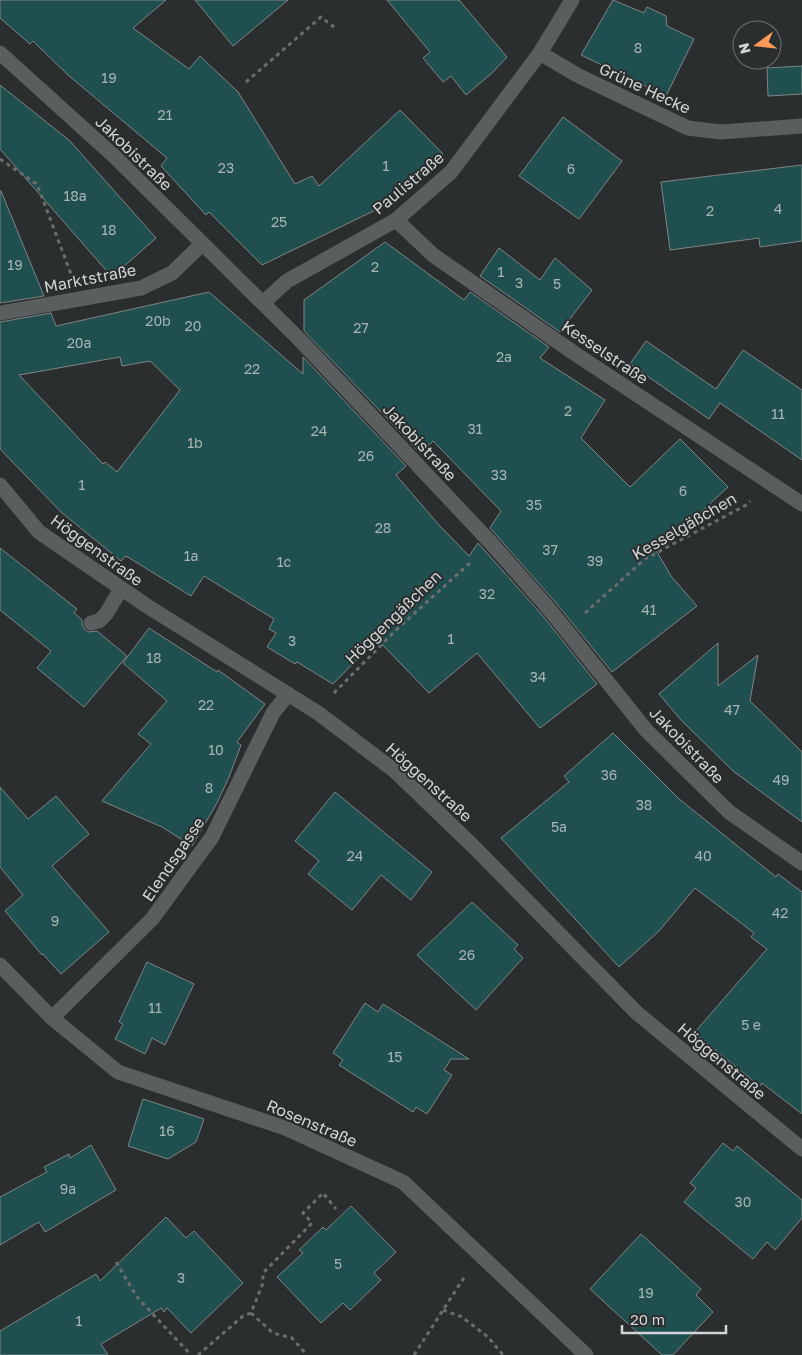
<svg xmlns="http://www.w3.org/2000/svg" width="802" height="1355" viewBox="0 0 802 1355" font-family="'Golos Text',sans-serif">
<rect width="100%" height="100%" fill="#2b2e2e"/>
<g fill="#204f50" stroke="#808484" fill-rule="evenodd">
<path d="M0 0H166L133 28 189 69 200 56 238 92 295 184 312 176 319 186 400 110 443 154 390 203 262 265 209 212 206 215 161 166 167 158 68 75 33 41 30 44 0 18Z"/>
<path d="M195 0H288L233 46Z"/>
<path d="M387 0H459L507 57 492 73 466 95 451 76 443 82 423 58 430 52Z"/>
<path d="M613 0 644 13 647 7 666 16 667 26 694 39 666 96 581 55Z"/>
<path d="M802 66V94L768 96 767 68Z"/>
<path d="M0 85 70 141 156 238 112 277 0 149Z"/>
<path d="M563 117 622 161 579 219 519 176Z"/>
<path d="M802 165V241L760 247 759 238 670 250 661 182Z"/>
<path d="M0 191H1L44 296 0 303Z"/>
<path d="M385 242 464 300 470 292 549 347 540 358 605 400 581 438 630 487 680 439 728 487 699 514 696 511 656 550 671 576 697 606 612 672 557 604 490 528 501 511 433 441 420 453 304 331V300Z"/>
<path d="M499 248 540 280 555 258 592 290 560 332 480 276Z"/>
<path d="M209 292 303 374V357L406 466 396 475 439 525 469 556 478 543 543 616 597 684 540 728 477 653 429 693 377 639 333 684 297 662 295 664 267 647 276 633 269 629 274 619 204 576 191 596 126 556 121 561 61 512 0 449V322L51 313 56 326ZM120 357 122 366 150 361 180 390 117 472 105 462 103 464 19 375Z"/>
<path d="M646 341 716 389 743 350 802 390V460L720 403 709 419 630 364Z"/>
<path d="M0 548 77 609 74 613 82 620V625L85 630 89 632 97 631 127 656 84 707 37 668 51 651 0 610Z"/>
<path d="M149 628 217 672 218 670 265 704 237 742 241 745 229 777 217 803 192 846 162 827 102 801 151 744 138 734 167 701 123 663Z"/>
<path d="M718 643V686L758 655 750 701 802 752V822L733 771 681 720 659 694Z"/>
<path d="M613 733 678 798 776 877 778 874 802 892V1114L762 1083 760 1086 694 1033 767 949 751 937 754 933 695 888 659 931 619 967 501 838 569 782 564 776Z"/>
<path d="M0 787 28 819 56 796 89 834 52 866 109 932 61 974 43 954 42 955 5 911 23 895 0 867Z"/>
<path d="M335 792 432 872 411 900 381 875 352 910 308 874 319 861 295 841Z"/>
<path d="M472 902 518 945 514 949 523 958 476 1010 417 955Z"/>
<path d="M147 962 194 984 165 1045 152 1038 145 1054 115 1039 123 1024 119 1022Z"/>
<path d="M365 1003 378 1012 383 1004 469 1059H451L444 1070 452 1075 427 1114 416 1107 413 1112 339 1065 343 1060 333 1053Z"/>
<path d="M143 1099 204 1119 196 1142 168 1159 128 1146Z"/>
<path d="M723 1143 733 1151 737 1146 802 1200V1218L775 1250 767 1242 753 1259 684 1202 696 1188 690 1183Z"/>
<path d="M91 1145 116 1190 45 1232 39 1222 0 1245V1197L47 1172 44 1167 69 1154 70 1158Z"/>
<path d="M351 1206 396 1252 374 1273 381 1280 350 1310 343 1303 321 1323 277 1277 303 1253 299 1250 323 1227 326 1230Z"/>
<path d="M166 1217 186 1238 194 1231 243 1283 191 1333 167 1308 164 1312 161 1308 101 1344 108 1355H0V1331L96 1274 100 1281Z"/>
<path d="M641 1234 701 1289 696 1295 713 1312 673 1355H662L590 1289Z"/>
</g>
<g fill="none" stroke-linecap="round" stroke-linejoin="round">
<g stroke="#6c6e6e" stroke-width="3" stroke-dasharray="4 4" stroke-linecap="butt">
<path d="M246 82 321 17 334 27"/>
<path d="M0 159 37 184 71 274"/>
<path d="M585 613 645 559 748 504 750 501"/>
<path d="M334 693 395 631 472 561"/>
<path d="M116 1262 137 1297 191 1355"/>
<path d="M443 1310 462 1317 488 1337 503 1355"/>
<path d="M251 1313 273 1333 292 1338 307 1355"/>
<path d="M198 1355 243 1316 251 1313 263 1283V1273L312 1223 303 1213 323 1193 336 1209"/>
<path d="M414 1355 465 1276"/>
</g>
<g stroke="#5b5e5e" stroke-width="15">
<path d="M0 53 115 157 300 340 492 544 550 610 646 730 729 812 802 863"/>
<path d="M540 53 577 75 688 128 721 132 802 126"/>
<path d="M396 220 433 255 574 353 802 504"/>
<path d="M263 303 287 281 396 220 451 172 540 53 572 0"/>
<path d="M0 313 141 288 172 273 202 244"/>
<path d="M0 485 39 532 147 606 318 713 395 771 474 847 637 1013 802 1149"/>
<path d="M91 623 99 621 106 614 121 589"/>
<path d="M0 965 52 1018 118 1072 285 1128 403 1182 586 1355"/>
<path d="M52 1018 152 919 212 837 273 713 288 694"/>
</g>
</g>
<g text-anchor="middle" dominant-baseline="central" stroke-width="4" stroke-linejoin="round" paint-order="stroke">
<g font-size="14" fill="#a7b4b4">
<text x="638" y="47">8</text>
<text x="109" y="77">19</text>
<text x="165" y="114">21</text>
<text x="386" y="165">1</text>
<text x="226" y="167">23</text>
<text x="571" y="168">6</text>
<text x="75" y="195">18a</text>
<text x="778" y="208">4</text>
<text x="710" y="210">2</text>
<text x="279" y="221">25</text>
<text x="109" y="229">18</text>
<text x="15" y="264">19</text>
<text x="375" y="266">2</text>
<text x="501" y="271">1</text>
<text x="519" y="282">3</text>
<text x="557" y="283">5</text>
<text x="158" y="320">20b</text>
<text x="193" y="325">20</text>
<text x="361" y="327">27</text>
<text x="79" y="342">20a</text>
<text x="504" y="356">2a</text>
<text x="252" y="368">22</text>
<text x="568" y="410">2</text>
<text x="778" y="413">11</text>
<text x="475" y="428">31</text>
<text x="319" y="430">24</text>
<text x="195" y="442">1b</text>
<text x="366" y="455">26</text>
<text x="499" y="474">33</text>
<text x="82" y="484">1</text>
<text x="683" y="490">6</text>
<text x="534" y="504">35</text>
<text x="383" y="527">28</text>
<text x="550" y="549">37</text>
<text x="191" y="555">1a</text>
<text x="595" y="560">39</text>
<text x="284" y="561">1c</text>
<text x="487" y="593">32</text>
<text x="649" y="609">41</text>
<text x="451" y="638">1</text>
<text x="292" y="640">3</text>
<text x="154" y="657">18</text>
<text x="538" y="676">34</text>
<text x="206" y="704">22</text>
<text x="732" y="709">47</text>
<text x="216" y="749">10</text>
<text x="609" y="774">36</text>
<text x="781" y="779">49</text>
<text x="209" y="787">8</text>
<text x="644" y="804">38</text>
<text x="559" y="826">5a</text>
<text x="355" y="855">24</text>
<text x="703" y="855">40</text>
<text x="780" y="912">42</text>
<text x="55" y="920">9</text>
<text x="467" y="954">26</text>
<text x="155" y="1007">11</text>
<text x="751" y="1024">5 e</text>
<text x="395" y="1056">15</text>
<text x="167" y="1130">16</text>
<text x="68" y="1188">9a</text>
<text x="743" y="1201">30</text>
<text x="338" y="1263">5</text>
<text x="181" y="1277">3</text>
<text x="646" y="1292">19</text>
<text x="79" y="1320">1</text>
</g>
<g font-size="16" fill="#d4d6d6" stroke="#2b2e2e">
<text transform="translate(645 88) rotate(25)">Grüne Hecke</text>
<text transform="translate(134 153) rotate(44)">Jakobistraße</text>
<text transform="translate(408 183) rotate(-40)">Paulistraße</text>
<text transform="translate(90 278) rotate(-11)">Marktstraße</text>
<text transform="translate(605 352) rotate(34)">Kesselstraße</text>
<text transform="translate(420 442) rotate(47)">Jakobistraße</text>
<text transform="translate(684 526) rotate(-30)">Kesselgäßchen</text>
<text transform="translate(97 550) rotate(36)">Höggenstraße</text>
<text transform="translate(393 617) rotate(-44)">Höggengäßchen</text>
<text transform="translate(687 745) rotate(46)">Jakobistraße</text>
<text transform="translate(429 782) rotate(42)">Höggenstraße</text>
<text transform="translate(173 859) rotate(-56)">Elendsgasse</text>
<text transform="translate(722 1061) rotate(40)">Höggenstraße</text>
<text transform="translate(312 1123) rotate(23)">Rosenstraße</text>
</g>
</g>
<g transform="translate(757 45) rotate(255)"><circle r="24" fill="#2b2e2e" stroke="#6f7171"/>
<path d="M0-4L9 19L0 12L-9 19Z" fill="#fe9b59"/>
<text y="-8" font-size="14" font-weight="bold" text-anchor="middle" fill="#d4d6d6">N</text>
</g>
<path d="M622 1325v8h104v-8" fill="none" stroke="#d4d6d6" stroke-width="2.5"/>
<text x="630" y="1325" font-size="15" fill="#d4d6d6" stroke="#2b2e2e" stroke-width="4" paint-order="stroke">20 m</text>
</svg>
